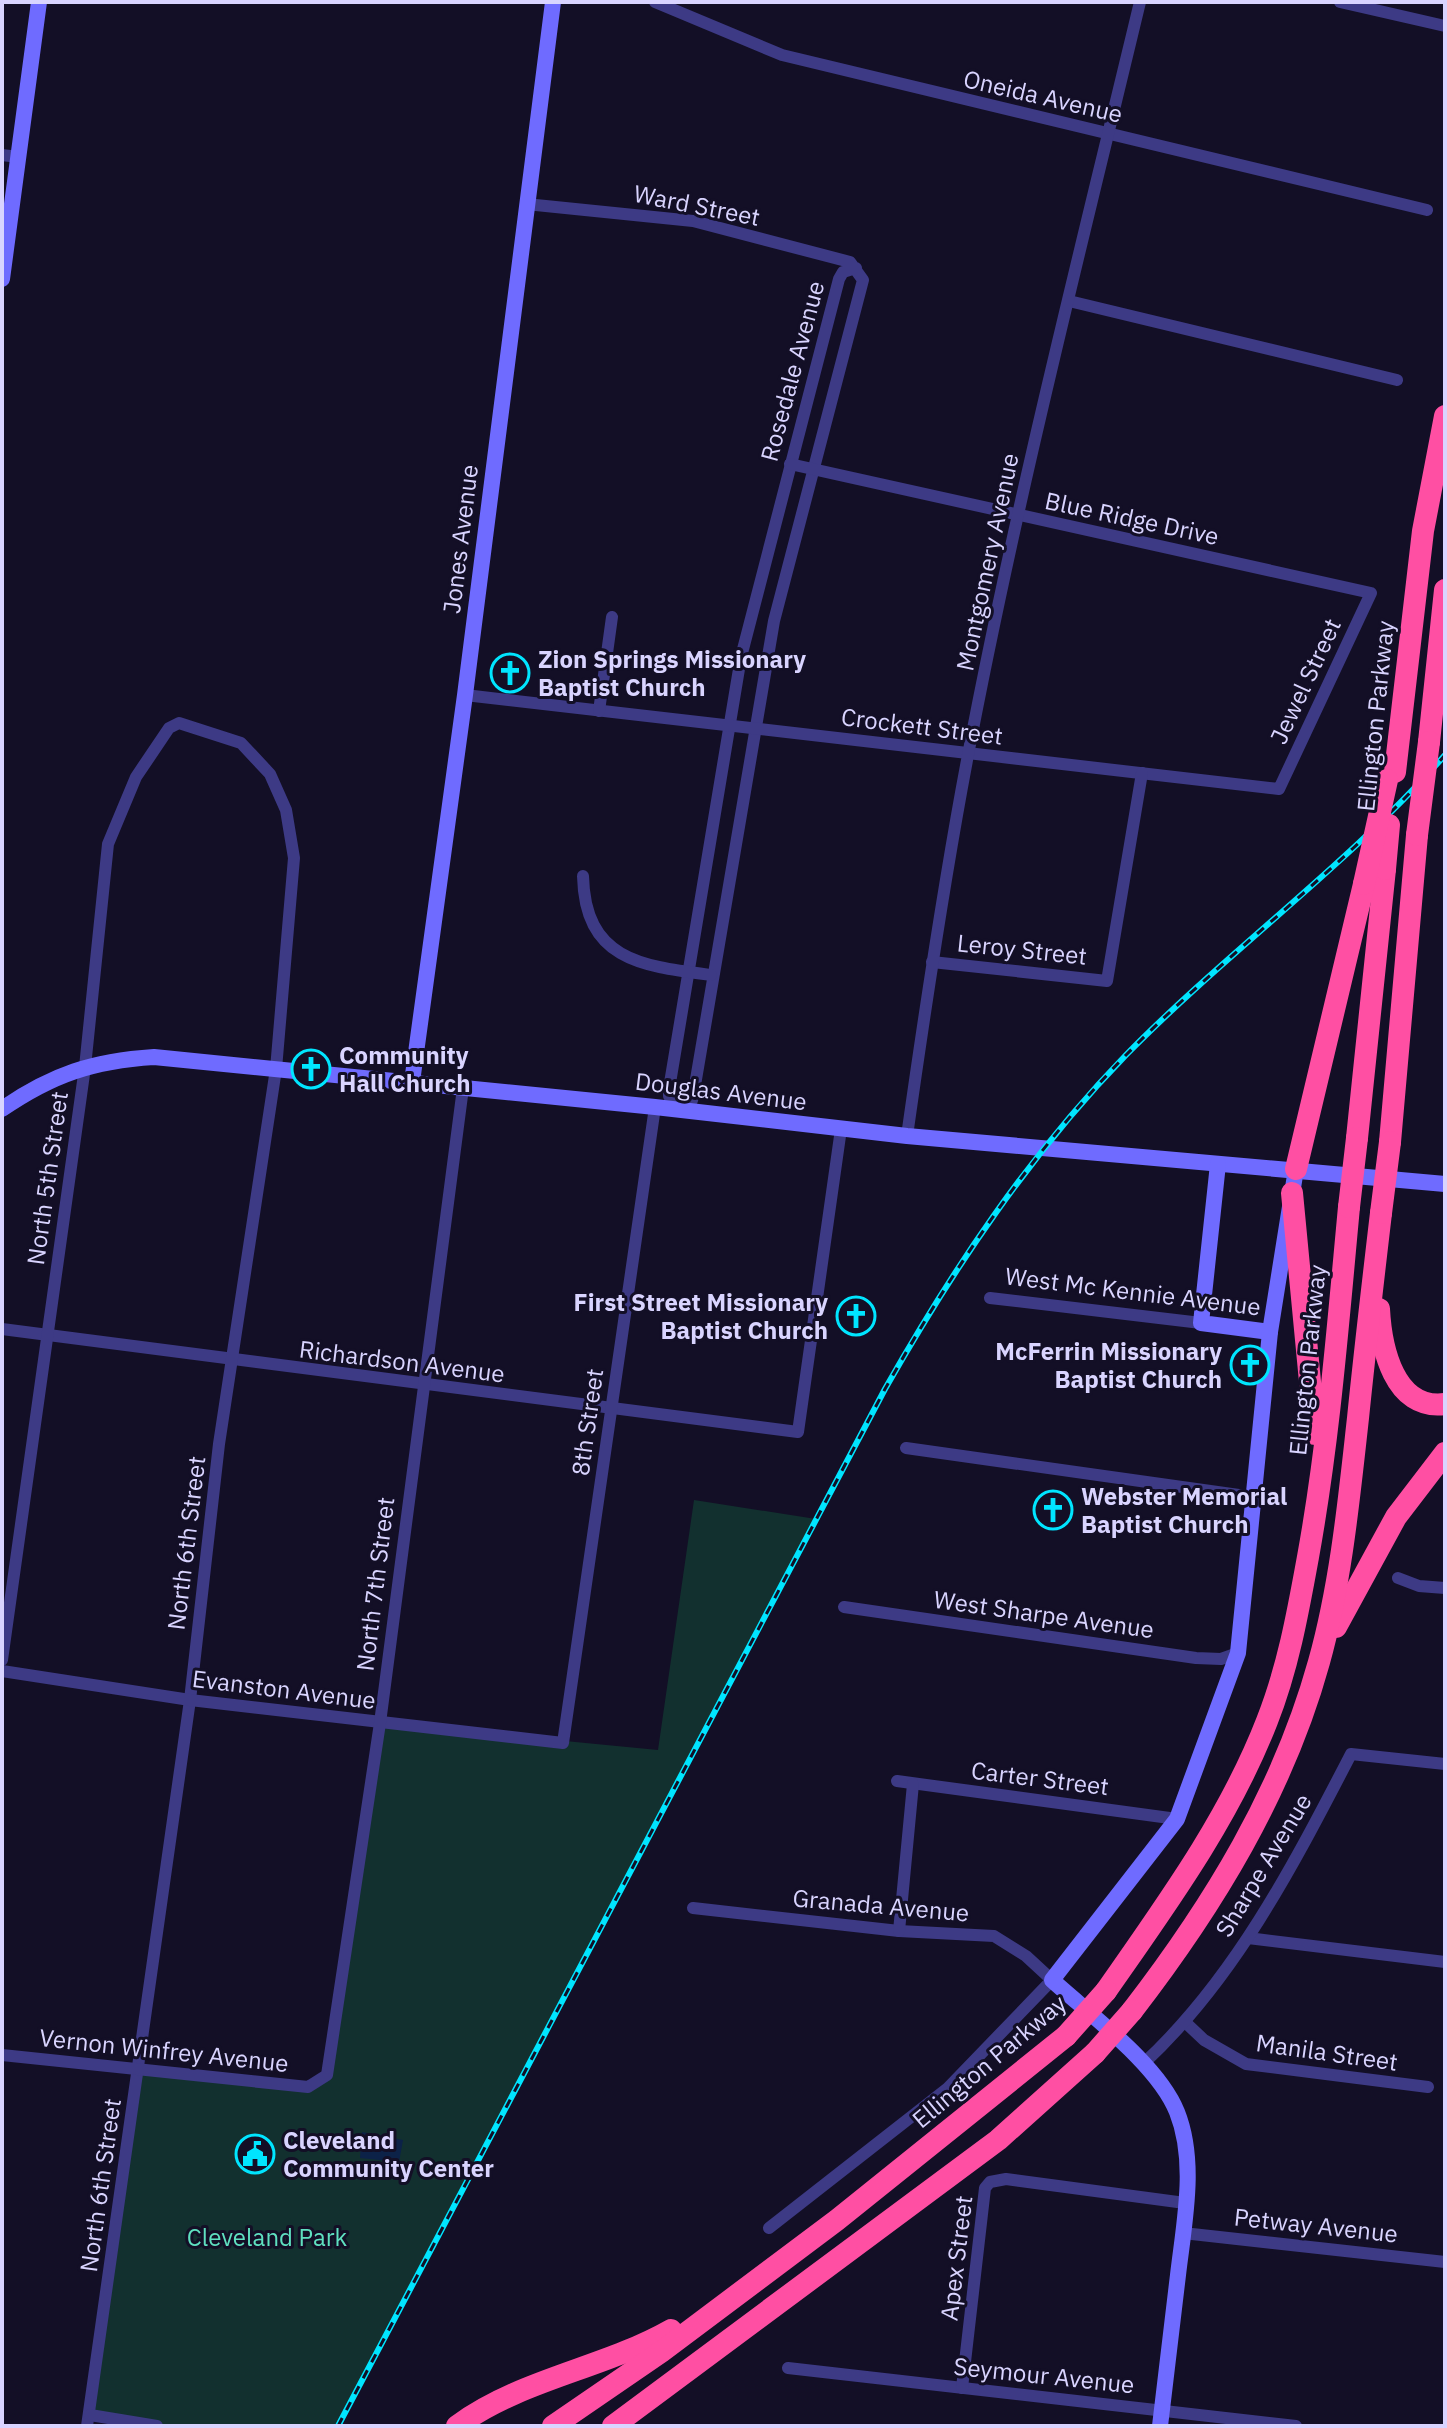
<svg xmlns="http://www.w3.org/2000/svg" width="1447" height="2428" viewBox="0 0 1447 2428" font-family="'IBM Plex Sans',sans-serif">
<rect width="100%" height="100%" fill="#130f26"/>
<path fill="#12302f" d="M694 1500 816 1519 338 2426H157L90 2415 139 2071 308 2087 322 2076 380 1723 658 1750Z"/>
<path fill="#0c2248" d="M362 2132 403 2140 399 2162 360 2158Z"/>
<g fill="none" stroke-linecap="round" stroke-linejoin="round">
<g stroke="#3d3a85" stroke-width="12">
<path d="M655 2 782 55 1427 210"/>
<path d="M1340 2 1445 26"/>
<path d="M2 155 18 157"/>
<path d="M526 204 693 221 850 262 863 280 774 621 693 1097 691 1103 680 1110 669 1096V1089L741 657 839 279 843 272 856 268"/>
<path d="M1069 301 1397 380"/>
<path d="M465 695 1279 789 1371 593 790 464"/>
<path d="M599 711 612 617"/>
<path d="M583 876C585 960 641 966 711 975"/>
<path d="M932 962 1107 981 1142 773"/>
<path d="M907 1136C925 1009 944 881 968 755 1016 502 1080 252 1140 2"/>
<path d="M990 1298 1201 1323"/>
<path d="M2 1329 798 1432 841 1129"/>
<path d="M906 1448 1253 1497"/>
<path d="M1398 1578 1419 1586 1445 1588"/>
<path d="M844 1607 1196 1658 1221 1659 1238 1653"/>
<path d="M2 1660 85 1067 108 844 136 777 169 728 179 723 241 743 270 774 286 810 294 858 276 1069 219 1444 190 1700 87 2426"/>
<path d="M2 1671 190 1700 563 1743 655 1107"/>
<path d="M897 1781 1177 1819"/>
<path d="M693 1908 899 1931 994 1936 1026 1956 1052 1980 948 2088 769 2228"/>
<path d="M899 1931 913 1784"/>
<path d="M1248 1938 1445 1962"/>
<path d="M1185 2022 1204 2040 1246 2064 1428 2087"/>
<path d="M2 2055 308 2087 327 2075 380 1723 463 1088"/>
<path d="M1143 2064C1235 1979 1294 1864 1351 1754L1445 1764"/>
<path d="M1183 2233 1445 2262"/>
<path d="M788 2368 1296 2426"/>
<path d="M962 2388 985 2188 990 2182 1006 2179 1185 2203"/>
<path d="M90 2415 157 2426"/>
</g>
<g stroke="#6f6bff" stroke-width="16">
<path d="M2 279 39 2"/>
<path d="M412 1082 465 695 553 2"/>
<path d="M2 1109C53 1074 93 1061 154 1057L655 1107 907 1136 1445 1184"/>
<path d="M1218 1164 1201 1323 1270 1332"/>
<path d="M1160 2426C1166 2375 1172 2325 1178 2275 1184 2223 1197 2162 1177 2112 1158 2064 1089 2014 1052 1980L1177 1819 1238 1653 1270 1332 1296 1169"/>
</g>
<g stroke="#ff4fa3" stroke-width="22">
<path d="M1429 742 1445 590"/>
<path d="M1395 772 1423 531 1445 416"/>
<path d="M1357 1138 1385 869"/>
<path d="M1390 1142 1417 835"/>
<path d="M1296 1169 1364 884"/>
<path d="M1292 1193 1315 1434"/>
<path d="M1379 1309C1381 1347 1394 1411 1445 1404"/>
<path d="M1336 1627 1396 1517 1445 1453"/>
<path d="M1106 1991C1166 1905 1229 1819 1267 1721 1288 1668 1298 1612 1308 1557 1329 1441 1338 1324 1349 1207"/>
<path d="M1132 2011C1213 1906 1283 1792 1319 1662 1341 1583 1349 1499 1358 1418 1365 1349 1373 1281 1381 1213"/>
<path d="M457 2426C521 2379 602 2369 671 2330"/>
<path d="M553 2426 661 2352 837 2220 1066 2036"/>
<path d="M613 2426 998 2140 1095 2053"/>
</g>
<g stroke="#00e5ff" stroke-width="6">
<path id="rail" d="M338 2426 885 1389C953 1269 1029 1155 1126 1055 1228 951 1348 865 1445 755"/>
</g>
<use href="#rail" stroke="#130f26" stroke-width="3" stroke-dasharray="9" stroke-linecap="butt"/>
<g stroke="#ff4fa3" stroke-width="22">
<path d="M1417 835 1429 742"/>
<path d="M1385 869 1389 825"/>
<path d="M1364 884 1387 780"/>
<path d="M1349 1207 1357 1138"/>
<path d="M1381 1213 1390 1142"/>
<path d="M1066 2036 1106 1991"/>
<path d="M1095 2053 1132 2011"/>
</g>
</g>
<defs>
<g id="church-ring" transform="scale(2)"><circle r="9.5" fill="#130f26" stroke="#00e5ff" stroke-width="1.5"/><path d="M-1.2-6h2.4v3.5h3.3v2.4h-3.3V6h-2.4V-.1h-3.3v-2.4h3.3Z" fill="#00e5ff"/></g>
<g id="civic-ring" transform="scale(2)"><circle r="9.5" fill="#130f26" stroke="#00e5ff" stroke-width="1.5"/><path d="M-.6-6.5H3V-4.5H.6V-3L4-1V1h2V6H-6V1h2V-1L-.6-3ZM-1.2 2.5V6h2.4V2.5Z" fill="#00e5ff"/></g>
</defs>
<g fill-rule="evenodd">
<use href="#church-ring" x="510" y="673"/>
<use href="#church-ring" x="311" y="1069"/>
<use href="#church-ring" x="856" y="1316"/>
<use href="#church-ring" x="1250" y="1365"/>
<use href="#church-ring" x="1053" y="1510"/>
<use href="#civic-ring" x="255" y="2154"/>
</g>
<g text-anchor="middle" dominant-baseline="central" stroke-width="6" stroke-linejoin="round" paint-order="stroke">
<g font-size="24" fill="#d9d4ff" stroke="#130f26">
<text transform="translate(1043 96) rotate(13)">Oneida Avenue</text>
<text transform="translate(697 205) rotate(11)">Ward Street</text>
<text transform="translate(792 371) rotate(-75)">Rosedale Avenue</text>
<text transform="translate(1132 518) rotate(12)">Blue Ridge Drive</text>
<text transform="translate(460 539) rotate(-83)">Jones Avenue</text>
<text transform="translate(987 562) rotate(-78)">Montgomery Avenue</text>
<text transform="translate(1305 681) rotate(-65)">Jewel Street</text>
<text transform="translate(1375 716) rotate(-84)">Ellington Parkway</text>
<text transform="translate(922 726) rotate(7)">Crockett Street</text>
<text transform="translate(1022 949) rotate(6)">Leroy Street</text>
<text transform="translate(721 1091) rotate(7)">Douglas Avenue</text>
<text transform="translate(47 1178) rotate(-82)">North 5th Street</text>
<text transform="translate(1133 1291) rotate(7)">West Mc Kennie Avenue</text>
<text transform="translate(1307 1360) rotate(-84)">Ellington Parkway</text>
<text transform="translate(402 1361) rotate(7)">Richardson Avenue</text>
<text transform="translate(587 1422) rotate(-82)">8th Street</text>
<text transform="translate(186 1543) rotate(-83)">North 6th Street</text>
<text transform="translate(375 1584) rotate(-83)">North 7th Street</text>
<text transform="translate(1044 1614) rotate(8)">West Sharpe Avenue</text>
<text transform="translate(284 1689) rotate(7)">Evanston Avenue</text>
<text transform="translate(1040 1778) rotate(7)">Carter Street</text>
<text transform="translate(1263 1865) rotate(-59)">Sharpe Avenue</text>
<text transform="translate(881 1905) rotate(5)">Granada Avenue</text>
<text transform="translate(164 2050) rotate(6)">Vernon Winfrey Avenue</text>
<text transform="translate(1327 2052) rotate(8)">Manila Street</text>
<text transform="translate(989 2061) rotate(-40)">Ellington Parkway</text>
<text transform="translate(100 2185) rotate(-82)">North 6th Street</text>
<text transform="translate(1316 2225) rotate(6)">Petway Avenue</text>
<text transform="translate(956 2258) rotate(-83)">Apex Street</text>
<text transform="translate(1044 2375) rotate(6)">Seymour Avenue</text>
</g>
<g font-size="24" font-weight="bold" fill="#d9d4ff" stroke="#130f26" text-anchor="start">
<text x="538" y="659">Zion Springs Missionary<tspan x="538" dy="28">Baptist Church</tspan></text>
<text x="339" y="1055">Community<tspan x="339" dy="28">Hall Church</tspan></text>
<text x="828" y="1302" text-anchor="end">First Street Missionary<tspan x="828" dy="28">Baptist Church</tspan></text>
<text x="1222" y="1351" text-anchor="end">McFerrin Missionary<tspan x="1222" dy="28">Baptist Church</tspan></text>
<text x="1081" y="1496">Webster Memorial<tspan x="1081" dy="28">Baptist Church</tspan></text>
<text x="283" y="2140">Cleveland<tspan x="283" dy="28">Community Center</tspan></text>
</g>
<g font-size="24" fill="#5fe0c0" stroke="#130f26">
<text x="267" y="2237">Cleveland Park</text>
</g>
</g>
<rect width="1447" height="2428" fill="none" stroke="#d9d4ff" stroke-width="8"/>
</svg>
